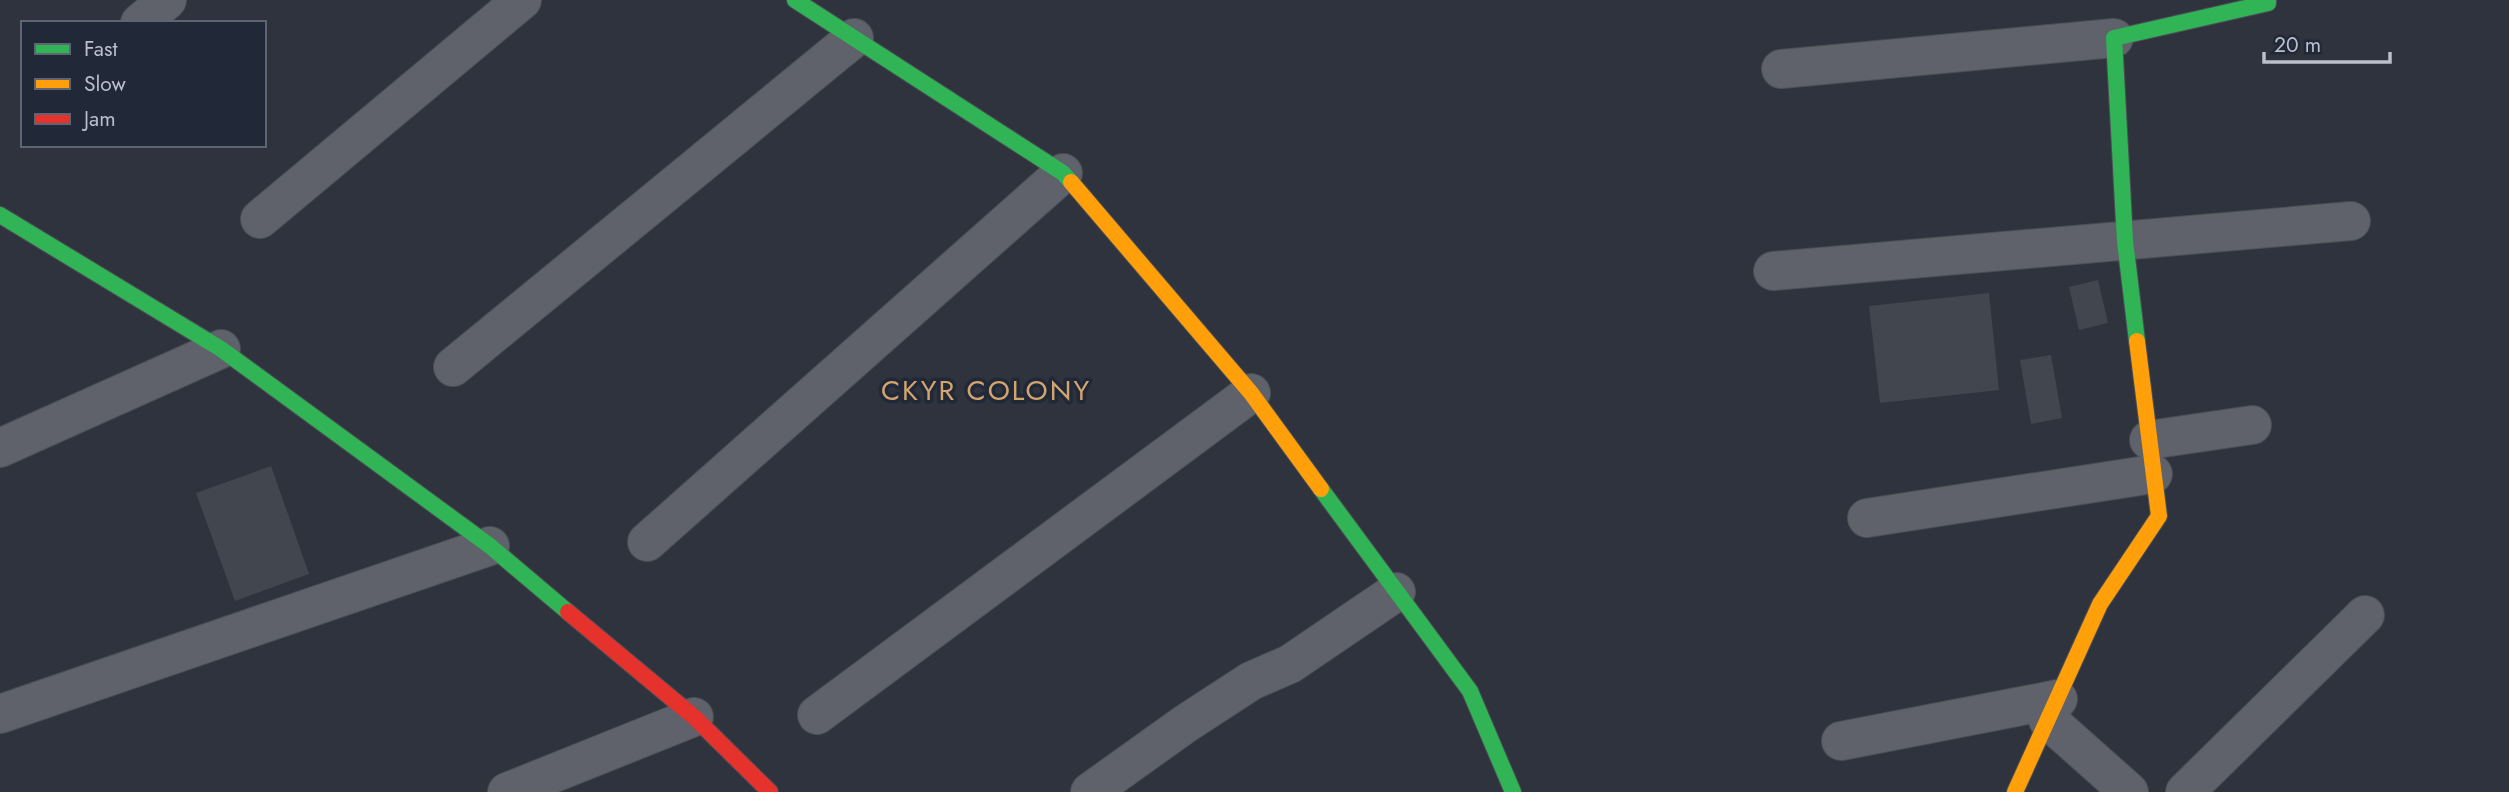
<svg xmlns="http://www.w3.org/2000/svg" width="2509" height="792" viewBox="0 0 2509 792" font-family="Jost,sans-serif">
<rect width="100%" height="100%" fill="#2e333d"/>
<g fill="#42474f">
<path d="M2098 280 2108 323 2079 330 2069 287Z"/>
<path d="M1989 293 1999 390 1880 403 1869 306Z"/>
<path d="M2051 355 2062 418 2031 424 2020 360Z"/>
<path d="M271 466 309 574 235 601 196 493Z"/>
</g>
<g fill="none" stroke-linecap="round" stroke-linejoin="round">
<g stroke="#4b4e55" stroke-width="40">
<g id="street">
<path d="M140 23 167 0"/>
<path d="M1781 69 2114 38"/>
<path d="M260 219 522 0"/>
<path d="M1773 271 2351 221"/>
<path d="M453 367 854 38"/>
<path d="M2149 440 2252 425"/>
<path d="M0 448 221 349"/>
<path d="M1867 518 2153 474"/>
<path d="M647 542 1063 173"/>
<path d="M0 714 490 546"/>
<path d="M817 715 1251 393"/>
<path d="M2048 720 2129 792"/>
<path d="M1841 741 2058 699"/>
<path d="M507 792 694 717"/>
<path d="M1090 792 1185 724 1251 681 1290 664 1396 592"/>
<path d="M2185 792 2365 615"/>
</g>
</g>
<g stroke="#4b4e55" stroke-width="18">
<g id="fast">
<path d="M795 0 1063 173 1071 182"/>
<path d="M0 215 221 349 490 546 568 612"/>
<path d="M2137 341 2125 241 2114 38 2268 3V0"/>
<path d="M1321 489 1470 691 1513 792"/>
</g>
</g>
<g stroke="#4b4e55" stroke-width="18">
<g id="slow">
<path d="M1071 182 1251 393 1321 489"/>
<path d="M2015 792 2100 604 2159 516 2137 341"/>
</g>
</g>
<g stroke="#4b4e55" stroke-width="18">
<path id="jam" d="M568 612 694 717 770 792"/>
</g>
<use href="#street" stroke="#5f626a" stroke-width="38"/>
<use href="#fast" stroke="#30b455" stroke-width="16"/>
<use href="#slow" stroke="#ff9f0a" stroke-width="16"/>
<use href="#jam" stroke="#e5322d" stroke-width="16"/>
</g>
<g text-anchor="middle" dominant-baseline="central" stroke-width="7" stroke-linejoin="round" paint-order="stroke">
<g font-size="28" letter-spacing="2" fill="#d3a46e" stroke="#212838">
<text x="986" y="390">CKYR COLONY</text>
</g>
</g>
<rect x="21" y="21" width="245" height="126" fill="#212838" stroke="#5e6473" stroke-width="2"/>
<rect x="35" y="44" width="35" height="10" fill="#30b455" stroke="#5e6473" stroke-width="2"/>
<text x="84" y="56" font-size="21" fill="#babfcc">Fast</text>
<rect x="35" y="79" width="35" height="10" fill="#ff9f0a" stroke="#5e6473" stroke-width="2"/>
<text x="84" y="91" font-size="21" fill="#babfcc">Slow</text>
<rect x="35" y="114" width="35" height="10" fill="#e5322d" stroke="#5e6473" stroke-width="2"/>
<text x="84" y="126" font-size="21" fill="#babfcc">Jam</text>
<path d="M2264 52v10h126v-10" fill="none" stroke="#babfcc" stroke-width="3.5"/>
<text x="2274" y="52" font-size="21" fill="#babfcc" stroke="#212838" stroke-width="5" paint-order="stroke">20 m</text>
</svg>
